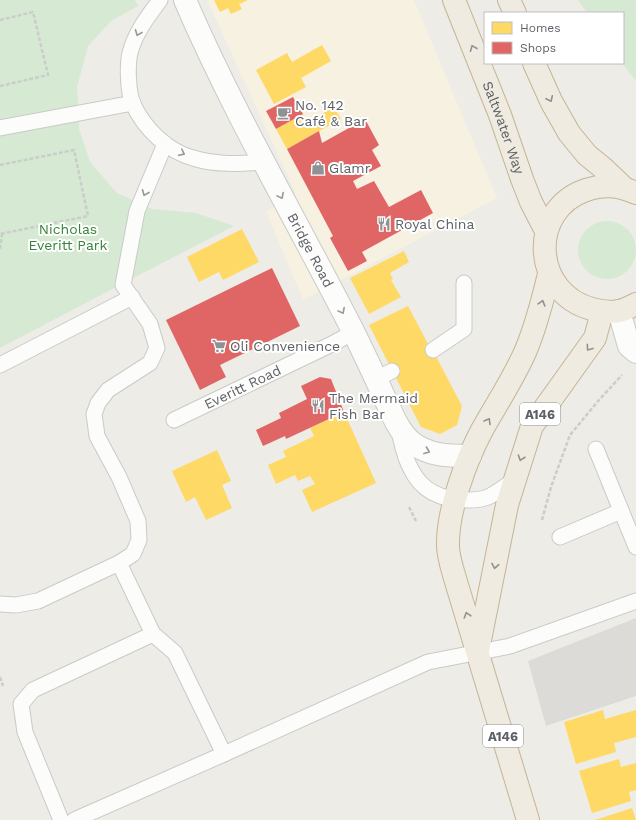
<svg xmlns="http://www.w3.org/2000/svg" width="636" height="820" viewBox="0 0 636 820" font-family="'Work Sans',sans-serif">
<rect width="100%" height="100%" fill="#edece7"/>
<path fill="#f6f1e1" d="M207 0H414L497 198 303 300 266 211 296 194Z"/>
<path fill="#dddbd7" d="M636 618V696L546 726 528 661Z"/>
<g fill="#d6e9d3">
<path d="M0 0H135L138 6 111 21 88 46 77 87 79 129 90 162 117 193 152 209 196 213 234 226 137 276 0 348Z"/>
<path d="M578 0H636V80L631 75 622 63H623V13H587Z"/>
<circle cx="607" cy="250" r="29"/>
</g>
<g fill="#ffd966">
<path d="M214 0H248L239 4 242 9 231 14 228 8 220 12Z"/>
<path d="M322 45 331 61 301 78 306 87 274 104 256 70 287 53 292 62Z"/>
<path d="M334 107 341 119 287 149 276 129 303 114 307 122Z"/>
<path d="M242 229 259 262 223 280 219 272 199 282 187 257Z"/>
<path d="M404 251 409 262 390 273 393 279 391 280 401 297 369 314 350 278Z"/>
<path d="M408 306 428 344 429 343 462 406 457 425 440 434 421 427 369 325Z"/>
<path d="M344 412 376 483 312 512 302 490 315 484 310 476 298 481 295 475 276 484 268 465 286 457 283 451 314 436 310 428Z"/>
<path d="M217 450 231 481 222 485 232 508 206 520 195 497 186 502 172 471Z"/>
<path d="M603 710 605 719 636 710V737L614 743 616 752 576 764 564 722Z"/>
<path d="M619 759 621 767 636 763V790L629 792 631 801 592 813 579 771Z"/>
<path d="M632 808 636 820H595Z"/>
</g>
<g fill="#e06666">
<path d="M293 97 303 114 276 129 266 111Z"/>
<path d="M365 119 379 145 372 150 381 166 353 181 357 189 374 181 389 207 421 190 433 213 362 252 367 261 348 271 330 238 333 236 287 149 319 131 322 143Z"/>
<path d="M272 268 300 326 220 365 226 377 200 390 166 320Z"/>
<path d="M320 377 331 379 344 412 286 439 285 436 263 446 256 430 281 418 279 413 307 399 301 386Z"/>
</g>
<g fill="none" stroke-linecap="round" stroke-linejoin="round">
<g stroke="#c9cac9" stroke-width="17">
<g id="lane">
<path d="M160 0C148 16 135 33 130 53 127 66 128 92 133 104 144 128 167 151 193 158 216 165 239 164 262 162"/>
<path d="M0 128 133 103"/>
<path d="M165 144 137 211 123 285 150 324 157 348 150 363 108 390 98 403 94 414 97 436 119 477 138 521 139 540 133 554 119 563 153 634 175 653 224 754"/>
<path d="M433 350 464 329V283"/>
<path d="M0 365 132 297"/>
<path d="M376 379 392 371"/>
<path id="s1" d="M174 420 332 344 354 332"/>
<path d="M399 431C402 444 404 457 411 469 422 492 442 500 467 500 474 500 481 500 488 497 498 492 506 486 514 480"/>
<path d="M596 449 636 547"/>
<path d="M560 537 621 511"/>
<path d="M0 604 16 605 38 601 119 563"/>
<path d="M61 820 25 732 21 704 33 690 153 634"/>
<path d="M74 820 224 754 428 662 510 646 636 601"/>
</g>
</g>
<g stroke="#c9cac9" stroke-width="24">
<g id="street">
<path id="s2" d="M185 0C234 114 297 221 353 331 365 355 376 379 387 403 393 416 399 431 410 441 427 456 450 456 470 456"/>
<path d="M619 311 629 346 636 352"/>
</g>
</g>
<g stroke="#c5b494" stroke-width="24">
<g id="highway">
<path id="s3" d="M454 0 500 115 522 179 531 202 546 231"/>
<path d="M509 0 515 13"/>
<path d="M534 63 551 101 569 133 587 155 603 168 623 187"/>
<path d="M636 193C618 185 604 184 586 190 528 210 532 293 592 309 600 311 610 313 619 311 625 310 630 307 636 304"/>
<path d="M478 650 507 505 532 426 595 338 602 312"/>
<path d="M528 820 457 585C454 574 448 558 448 546 447 512 466 460 482 430 497 403 514 378 526 350 536 326 543 299 549 274"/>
</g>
</g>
<g stroke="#c9ceca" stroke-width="2.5" stroke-dasharray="4 2" stroke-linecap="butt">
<path d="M0 20 33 12 48 75 0 86"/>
<path d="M0 165 74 150 88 216 0 234"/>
<path d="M0 249 2 234"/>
<path d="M409 507 416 521"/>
<path d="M542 520 551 487 570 435 599 400 622 375"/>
<path d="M0 677 3 686"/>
</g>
<use href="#lane" stroke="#fcfcfb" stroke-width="15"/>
<use href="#street" stroke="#fcfcfb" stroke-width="22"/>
<use href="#highway" stroke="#f0ebe1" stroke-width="22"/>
</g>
<defs><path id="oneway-chevron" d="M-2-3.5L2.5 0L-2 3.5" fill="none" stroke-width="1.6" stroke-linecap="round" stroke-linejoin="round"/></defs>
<g stroke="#95979a">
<use href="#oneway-chevron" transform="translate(138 33) rotate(112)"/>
<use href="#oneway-chevron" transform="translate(182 153) rotate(26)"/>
<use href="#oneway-chevron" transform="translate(145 193) rotate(112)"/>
<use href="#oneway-chevron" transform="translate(281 196) rotate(62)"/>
<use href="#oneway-chevron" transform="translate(342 311) rotate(62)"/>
<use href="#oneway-chevron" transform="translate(427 451) rotate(21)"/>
</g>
<g stroke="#909191">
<use href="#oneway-chevron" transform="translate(473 48) rotate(-112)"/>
<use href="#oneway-chevron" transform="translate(550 99) rotate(65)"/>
<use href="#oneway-chevron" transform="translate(542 303) rotate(-74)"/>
<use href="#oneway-chevron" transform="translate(589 348) rotate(126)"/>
<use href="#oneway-chevron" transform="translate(488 421) rotate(-59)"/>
<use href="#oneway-chevron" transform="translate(521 458) rotate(109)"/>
<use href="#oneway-chevron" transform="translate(495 566) rotate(101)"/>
<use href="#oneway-chevron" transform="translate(467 615) rotate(-107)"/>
</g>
<defs>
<g id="cafe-bare" transform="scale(1.08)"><path d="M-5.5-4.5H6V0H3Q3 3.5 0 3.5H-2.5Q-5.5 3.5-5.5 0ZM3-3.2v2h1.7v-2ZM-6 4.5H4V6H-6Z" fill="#8f9293" stroke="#fff" stroke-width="2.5" paint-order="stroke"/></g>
<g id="shop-bare" transform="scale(1.08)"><path d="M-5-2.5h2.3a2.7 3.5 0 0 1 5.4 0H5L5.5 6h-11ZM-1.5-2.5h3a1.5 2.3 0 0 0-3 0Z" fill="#8f9293" stroke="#fff" stroke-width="2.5" paint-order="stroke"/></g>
<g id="restaurant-bare" transform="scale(1.08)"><path d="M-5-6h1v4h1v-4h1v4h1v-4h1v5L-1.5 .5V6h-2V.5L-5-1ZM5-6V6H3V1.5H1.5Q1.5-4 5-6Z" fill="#8f9293" stroke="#fff" stroke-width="2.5" paint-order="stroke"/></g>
<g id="supermarket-bare" transform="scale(1.08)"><path d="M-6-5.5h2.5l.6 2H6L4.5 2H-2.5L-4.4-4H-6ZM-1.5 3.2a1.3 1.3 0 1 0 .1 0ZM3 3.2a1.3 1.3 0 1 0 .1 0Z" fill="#8f9293" stroke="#fff" stroke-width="2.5" paint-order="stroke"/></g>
</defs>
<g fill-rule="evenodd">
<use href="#cafe-bare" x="284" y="113"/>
<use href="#shop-bare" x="318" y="168"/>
<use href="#restaurant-bare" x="384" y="224"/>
<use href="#supermarket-bare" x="219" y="346"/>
<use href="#restaurant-bare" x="318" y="406"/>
</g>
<g text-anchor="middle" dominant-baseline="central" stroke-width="4" stroke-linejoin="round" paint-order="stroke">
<g fill="#fff" stroke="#8e9094" stroke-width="1">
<rect x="520" y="403" width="40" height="22" rx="3"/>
<rect x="483" y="725" width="40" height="22" rx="3"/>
</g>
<g font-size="13" font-weight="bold" fill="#5d6166">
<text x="540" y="414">A146</text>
<text x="503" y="736">A146</text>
</g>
<g font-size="14" fill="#5d6166" stroke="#fff" text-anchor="start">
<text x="295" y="105">No. 142<tspan x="295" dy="16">Café &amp; Bar</tspan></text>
<text x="329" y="168">Glamr</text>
<text x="395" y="224">Royal China</text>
<text x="230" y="346">Oli Convenience</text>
<text x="329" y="398">The Mermaid<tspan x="329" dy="16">Fish Bar</tspan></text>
</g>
<g font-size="14" fill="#5d6166" stroke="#fff">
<text stroke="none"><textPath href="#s3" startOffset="137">Saltwater Way</textPath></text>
<text stroke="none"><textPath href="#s2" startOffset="280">Bridge Road</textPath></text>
<text stroke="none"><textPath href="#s1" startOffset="76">Everitt Road</textPath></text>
</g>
<g font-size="14" fill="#358437" stroke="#fff">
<text x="68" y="229">Nicholas<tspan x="68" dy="16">Everitt Park</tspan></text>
</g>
</g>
<rect x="484" y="12" width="140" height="52" fill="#ffffff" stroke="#bec0c2"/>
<rect x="492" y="22" width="20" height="12" fill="#ffd966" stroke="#bec0c2"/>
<text x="520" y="32" font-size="12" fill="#5d6166">Homes</text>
<rect x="492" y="42" width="20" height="12" fill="#e06666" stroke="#bec0c2"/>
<text x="520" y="52" font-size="12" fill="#5d6166">Shops</text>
</svg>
